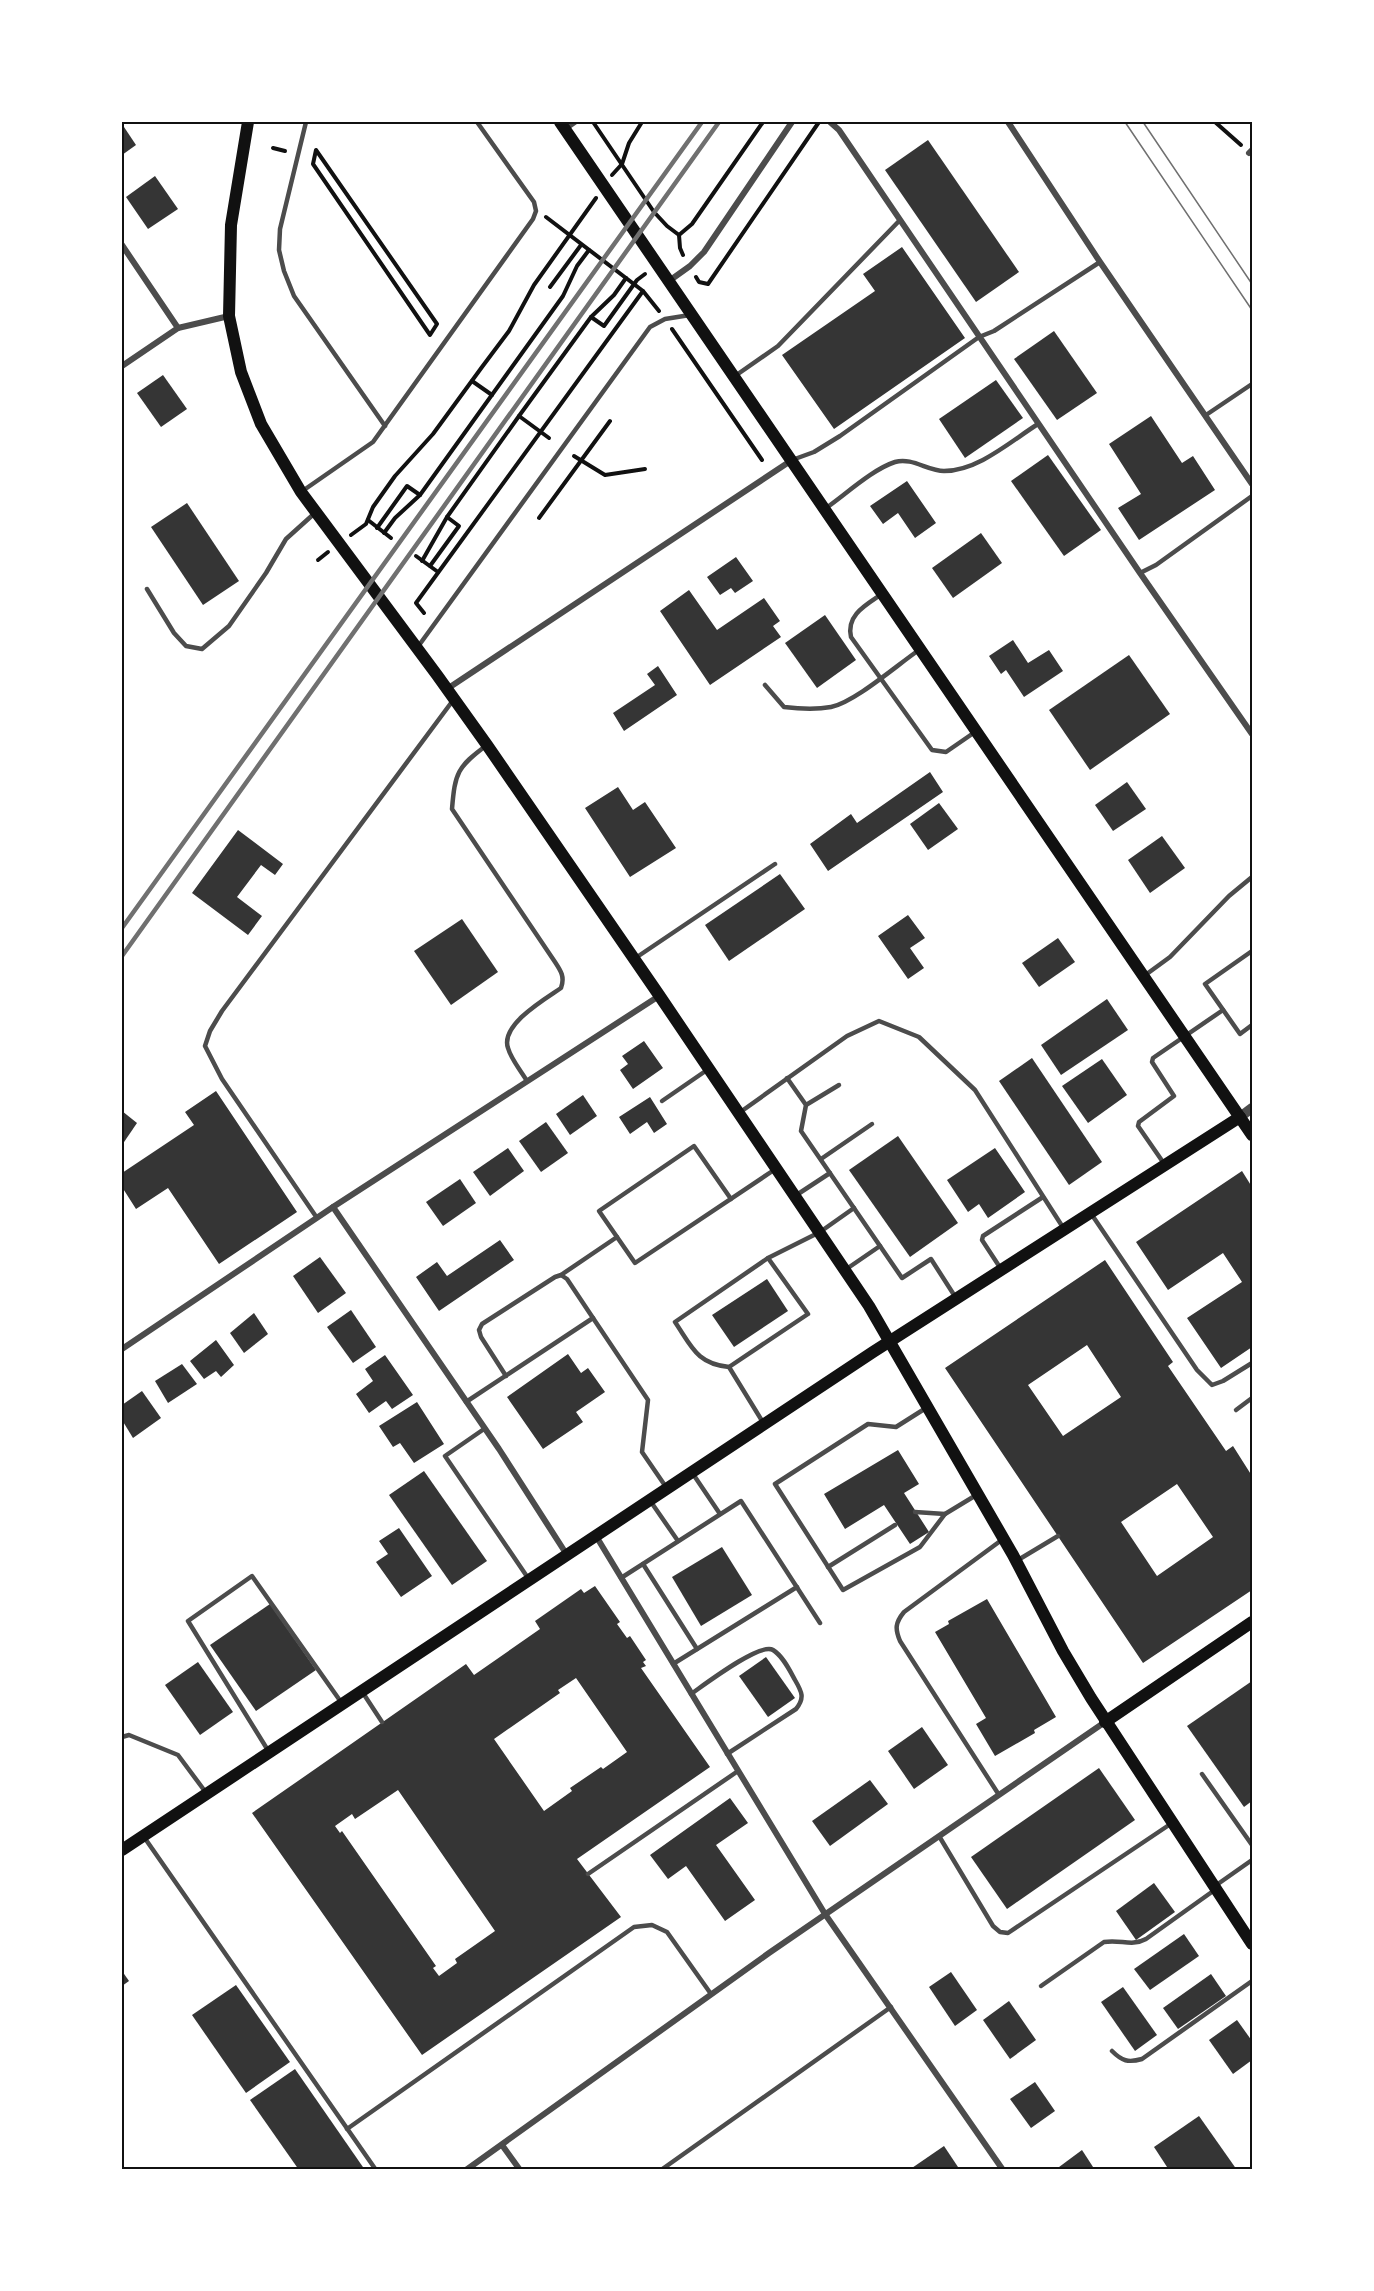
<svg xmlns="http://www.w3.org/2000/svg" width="1374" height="2291" viewBox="0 0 1374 2291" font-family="Barlow,sans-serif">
<rect width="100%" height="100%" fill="#fff"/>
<g fill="#353535" fill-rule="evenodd">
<path d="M122 124 136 145 122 155Z"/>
<path d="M928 140 1019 272 976 302 885 170Z"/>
<path d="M155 176 178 209 148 229 126 197Z"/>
<path d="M902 247 965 338 834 429 782 355 875 291 863 274Z"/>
<path d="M1054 331 1097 393 1057 420 1014 359Z"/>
<path d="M163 375 187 409 161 427 137 393Z"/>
<path d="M996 380 1023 418 965 458 939 419Z"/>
<path d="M1151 416 1182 463 1193 456 1215 490 1139 540 1118 508 1141 494 1109 444Z"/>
<path d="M1048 455 1101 530 1064 556 1011 481Z"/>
<path d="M907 481 936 523 915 538 898 513 883 524 870 506Z"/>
<path d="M187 503 239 581 203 605 151 527Z"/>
<path d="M981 533 1002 563 953 598 932 568Z"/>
<path d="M736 557 753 581 735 593 731 588 720 595 707 577Z"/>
<path d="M689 590 717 630 764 598 780 621 773 626 781 637 710 685 660 611Z"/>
<path d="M825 615 856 660 817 688 785 643Z"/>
<path d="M1013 640 1028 663 1049 650 1063 671 1024 697 1006 670 1001 674 989 656Z"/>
<path d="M1129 655 1170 714 1090 770 1049 710Z"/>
<path d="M658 666 677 695 624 731 613 713 655 685 647 674Z"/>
<path d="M930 772 943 792 828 871 810 844 851 814 857 823Z"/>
<path d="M1127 782 1146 809 1113 831 1095 805Z"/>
<path d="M618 787 633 810 645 802 676 848 630 877 585 808Z"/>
<path d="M939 803 958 829 928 850 910 824Z"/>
<path d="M238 830 283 864 275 875 261 865 237 897 262 916 248 935 192 893Z"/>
<path d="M1162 836 1185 868 1150 893 1128 860Z"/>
<path d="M780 874 805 909 729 961 705 925Z"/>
<path d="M908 915 925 938 910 948 924 968 908 979 878 936Z"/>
<path d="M462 919 498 972 451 1005 414 951Z"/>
<path d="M1058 938 1075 962 1039 987 1022 963Z"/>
<path d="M1107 999 1128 1030 1061 1075 1041 1045Z"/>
<path d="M644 1041 663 1068 633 1089 620 1070 628 1064 622 1056Z"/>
<path d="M1032 1058 1102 1162 1069 1185 999 1081Z"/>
<path d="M1102 1059 1127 1095 1088 1123 1062 1086Z"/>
<path d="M216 1091 297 1212 219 1264 168 1188 136 1209 122 1187V1173L194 1125 185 1112Z"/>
<path d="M583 1095 597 1116 570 1135 556 1114Z"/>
<path d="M650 1097 667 1124 654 1133 647 1122 630 1134 619 1117Z"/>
<path d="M122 1111 137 1123 122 1145Z"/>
<path d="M546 1122 568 1153 541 1172 519 1141Z"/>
<path d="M898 1136 958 1223 910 1257 849 1170Z"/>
<path d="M508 1148 524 1171 490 1196 473 1172Z"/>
<path d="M995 1148 1025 1192 988 1218 979 1204 968 1212 947 1180Z"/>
<path d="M1242 1171 1252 1187V1347L1221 1368 1187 1318 1242 1282 1223 1253 1168 1290 1136 1242Z"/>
<path d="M460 1179 476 1203 443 1226 426 1202Z"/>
<path d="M500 1240 514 1260 439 1311 416 1277 437 1262 447 1276Z"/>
<path d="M320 1257 346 1293 318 1313 293 1276Z"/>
<path d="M1105 1260 1173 1362 1168 1366 1226 1451 1233 1446 1252 1476V1590L1143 1663 945 1368ZM1087 1345 1121 1397 1063 1436 1028 1385ZM1177 1484 1213 1537 1157 1576 1121 1522Z"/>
<path d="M767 1279 788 1311 734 1347 712 1315Z"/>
<path d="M351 1310 376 1347 353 1363 327 1327Z"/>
<path d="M254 1313 268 1334 244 1353 230 1333Z"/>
<path d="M216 1340 234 1365 221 1377 216 1371 204 1379 190 1361Z"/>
<path d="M568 1354 581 1373 588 1368 605 1392 576 1412 583 1422 543 1449 507 1397Z"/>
<path d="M385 1355 413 1395 392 1409 386 1401 369 1413 356 1394 373 1381 365 1369Z"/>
<path d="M182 1364 197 1384 168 1403 155 1381Z"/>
<path d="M142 1391 161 1418 133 1438 122 1420V1405Z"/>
<path d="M417 1402 444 1444 414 1463 400 1443 393 1447 379 1426Z"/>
<path d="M898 1450 919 1484 904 1493 929 1532 910 1544 884 1505 845 1529 824 1494Z"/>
<path d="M424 1471 487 1561 452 1585 389 1495Z"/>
<path d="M399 1528 432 1576 401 1597 376 1562 388 1554 379 1541Z"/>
<path d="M722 1547 752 1595 701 1626 672 1577Z"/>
<path d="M595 1586 620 1622 617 1624 627 1638 630 1636 646 1660 643 1662 646 1666 641 1668 710 1767 577 1859 621 1917 422 2055 252 1813 466 1664 474 1675 540 1629 535 1621 581 1589 584 1593ZM576 1678 627 1752 603 1769 601 1767 570 1788 572 1791 544 1811 494 1739 560 1693 558 1690ZM398 1790 495 1931 455 1959 457 1963 439 1976 433 1968 436 1966 342 1831 340 1833 335 1826 352 1814 355 1819Z"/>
<path d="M987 1599 1056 1717 1034 1730 1035 1733 995 1756 976 1724 986 1718 935 1632 949 1624 948 1621Z"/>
<path d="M270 1604 316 1670 256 1711 210 1645Z"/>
<path d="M766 1657 795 1698 768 1717 739 1676Z"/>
<path d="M198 1662 233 1712 200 1735 165 1685Z"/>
<path d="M1252 1681V1801L1244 1807 1187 1726Z"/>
<path d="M922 1727 948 1765 914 1789 888 1751Z"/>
<path d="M1099 1768 1135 1820 1007 1909 971 1857Z"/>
<path d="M870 1780 888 1804 830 1846 812 1821Z"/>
<path d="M730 1798 748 1823 716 1845 755 1900 725 1921 686 1866 668 1879 650 1855Z"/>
<path d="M1154 1883 1175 1912 1136 1940 1116 1911Z"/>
<path d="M1184 1934 1199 1956 1150 1990 1134 1969Z"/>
<path d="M122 1971 129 1981 122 1986Z"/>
<path d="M951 1972 977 2010 955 2026 929 1987Z"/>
<path d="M1211 1974 1226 1996 1178 2029 1163 2008Z"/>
<path d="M236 1985 290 2062 246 2093 192 2015Z"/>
<path d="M1123 1987 1157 2035 1135 2051 1101 2002Z"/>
<path d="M1009 2001 1036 2040 1010 2059 983 2020Z"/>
<path d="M1237 2020 1252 2041V2060L1233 2074 1209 2040Z"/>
<path d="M295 2069 365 2170H299L250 2100Z"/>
<path d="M1035 2082 1055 2111 1031 2128 1010 2099Z"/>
<path d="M1199 2116 1237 2170H1169L1154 2147Z"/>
<path d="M944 2146 960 2170H909Z"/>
<path d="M1082 2150 1095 2170H1055Z"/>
</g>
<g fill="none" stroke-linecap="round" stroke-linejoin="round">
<g stroke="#111" stroke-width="4">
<path d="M593 122 654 212 667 226 679 235 692 224 763 122"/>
<path d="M1215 122 1241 145"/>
<path d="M273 148 285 151"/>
<path d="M316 150 437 324 430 335 313 164Z"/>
<path d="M612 175 622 164 629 143 642 122"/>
<path d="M546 217 643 291 659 311"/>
<path d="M679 235 680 248 683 255"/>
<path d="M696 277 699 282 708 284 819 122"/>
<path d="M550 287 581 245"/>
<path d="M591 317 604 326 637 280 645 274"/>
<path d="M672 329 762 460"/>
<path d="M472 381 492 395"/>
<path d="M519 416 549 438"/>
<path d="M574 456 605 475 645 469"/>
<path d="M539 518 610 421"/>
<path d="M368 520 391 538"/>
<path d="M377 528 407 486 420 495"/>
<path d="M384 533 395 518 420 495 563 296 577 266 589 250"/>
<path d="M351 535 366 524 373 507 395 476 433 434 482 367 509 331 534 285 596 198"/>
<path d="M416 556 438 572"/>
<path d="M318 560 328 552"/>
<path d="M422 561 447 517 519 416 591 317 614 295 626 278"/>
<path d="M430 566 459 526 447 517"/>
<path d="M424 613 416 603 643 291"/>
</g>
<g stroke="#4c4c4c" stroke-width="4.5">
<path d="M306 122 280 229 279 250 284 271 294 296 385 426"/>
<path d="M566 129 576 122"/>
<path d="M735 376 778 346 900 220"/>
<path d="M1206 415 1252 384"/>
<path d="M792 460 814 452 840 436 979 337 994 331 1100 262"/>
<path d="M301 492 373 442 533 219 536 211 534 202 477 122"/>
<path d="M826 508C846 494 873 469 895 462 912 457 928 471 944 471 978 471 1011 441 1038 424"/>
<path d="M1140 573 1156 565 1252 496"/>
<path d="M147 589 174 633 186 646 202 649 229 626 266 573 286 539 316 512"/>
<path d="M882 594C866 605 846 615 851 637L932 750 946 752 975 732"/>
<path d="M417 648 650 327 665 319 690 315"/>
<path d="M765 685 784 707C800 709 815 710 831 707 855 702 897 665 919 650"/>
<path d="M487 745C457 767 455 773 452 809L555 962C561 971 565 977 561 988 545 999 500 1025 508 1048 511 1059 521 1071 527 1081"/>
<path d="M1252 951 1205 984 1240 1034 1252 1025"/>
<path d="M634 959 775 864"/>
<path d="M1144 976 1170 957 1229 896 1252 877"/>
<path d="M787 1078 806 1105 801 1131 902 1278 931 1259 956 1298"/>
<path d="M662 1101 707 1070"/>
<path d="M806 1105 839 1085"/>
<path d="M739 1113 847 1036 879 1021 919 1037 975 1090 1064 1229"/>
<path d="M821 1159 872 1124"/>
<path d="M1165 1165 1138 1126 1139 1122 1174 1096 1152 1062 1153 1058 1223 1010"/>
<path d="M795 1196 830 1173"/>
<path d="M1092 1215 1197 1370 1212 1385 1223 1381 1252 1363"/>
<path d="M317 1218 222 1079 205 1046 210 1031 222 1011 454 699"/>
<path d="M617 1237 599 1211 694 1146 731 1199"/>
<path d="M1001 1269 982 1240 983 1236 1043 1197"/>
<path d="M845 1270 880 1246"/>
<path d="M561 1275 617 1237 635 1263 774 1170"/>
<path d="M729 1367C697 1364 692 1347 675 1322L768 1258"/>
<path d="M506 1376 481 1337 479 1330 482 1324 555 1277 561 1275 567 1279 593 1318"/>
<path d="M466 1402 593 1318 648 1400 642 1452 666 1487"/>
<path d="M926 1408 896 1427 868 1424 775 1484 843 1590 920 1547 945 1514 978 1494"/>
<path d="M1236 1410 1252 1398"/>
<path d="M764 1424 729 1367 808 1314 768 1258 820 1232 854 1208"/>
<path d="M484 1429 445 1456 528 1578"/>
<path d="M693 1474 720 1514"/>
<path d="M651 1502 678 1541"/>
<path d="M915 1512 945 1514"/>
<path d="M1018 1560 1058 1536"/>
<path d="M643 1564 697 1649"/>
<path d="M828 1567 895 1525"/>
<path d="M621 1578 741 1501 820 1623"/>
<path d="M673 1664 797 1587"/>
<path d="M363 1693 382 1722"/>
<path d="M691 1694C704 1685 760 1642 773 1650 783 1656 790 1671 795 1680 802 1692 805 1698 796 1709L727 1754"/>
<path d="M122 1737 129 1735 178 1755 207 1794"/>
<path d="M269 1752 188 1621 252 1576 341 1702"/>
<path d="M1202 1774 1252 1845"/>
<path d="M999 1795 900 1641C895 1629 895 1623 904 1612L1003 1539"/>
<path d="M939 1836 993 1926 1000 1932 1008 1933 1172 1823"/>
<path d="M144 1837 376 2170"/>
<path d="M588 1874 738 1771"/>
<path d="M1215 1886 1252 1860"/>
<path d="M1041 1986 1104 1942C1121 1939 1131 1947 1146 1939L1216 1889"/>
<path d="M1112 2051C1122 2061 1128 2063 1142 2059L1252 1981"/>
<path d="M347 2129 634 1927 652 1925 667 1932 711 1994"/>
<path d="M661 2170 891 2007"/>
</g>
<g stroke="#4c4c4c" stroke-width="6">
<path d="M830 122 839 130 1140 573 1252 734"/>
<path d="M1008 122 1100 262 1252 484"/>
<path d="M1249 153 1252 150"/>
<path d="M122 245 178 328 229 316"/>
<path d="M669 281 690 266 704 252 792 122"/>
<path d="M122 366 178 328"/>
<path d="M447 689 792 460"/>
<path d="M333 1207 499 1449 567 1555"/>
<path d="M122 1349 333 1207 659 996"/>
<path d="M596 1536 825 1914 1003 2170"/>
<path d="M502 2145 520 2170"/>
<path d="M466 2170 769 1953 1105 1722"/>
</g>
<path stroke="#4c4c4c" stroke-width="10" d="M1240 1117 1252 1108"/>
<g stroke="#111" stroke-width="12">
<path d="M248 122 231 225 229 316 241 372 261 424 301 492 437 675 487 745 659 995 869 1306 1013 1555 1063 1651 1091 1698 1252 1944"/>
<path d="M560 122 1252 1135"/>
<path d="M1105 1722 1252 1622"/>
<path d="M122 1850 873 1352 1240 1117"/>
</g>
<g stroke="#707070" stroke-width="1.5">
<path d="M1125 122 1252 310"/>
<path d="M1143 122 1252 284"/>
</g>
<g stroke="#707070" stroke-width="4.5">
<path d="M122 928 702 122"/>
<path d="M122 956 719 122"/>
</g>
</g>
<rect width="1374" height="2291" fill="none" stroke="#ffffff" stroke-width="246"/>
<rect x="123" y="123" width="1128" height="2045" fill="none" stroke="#111" stroke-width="2"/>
</svg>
